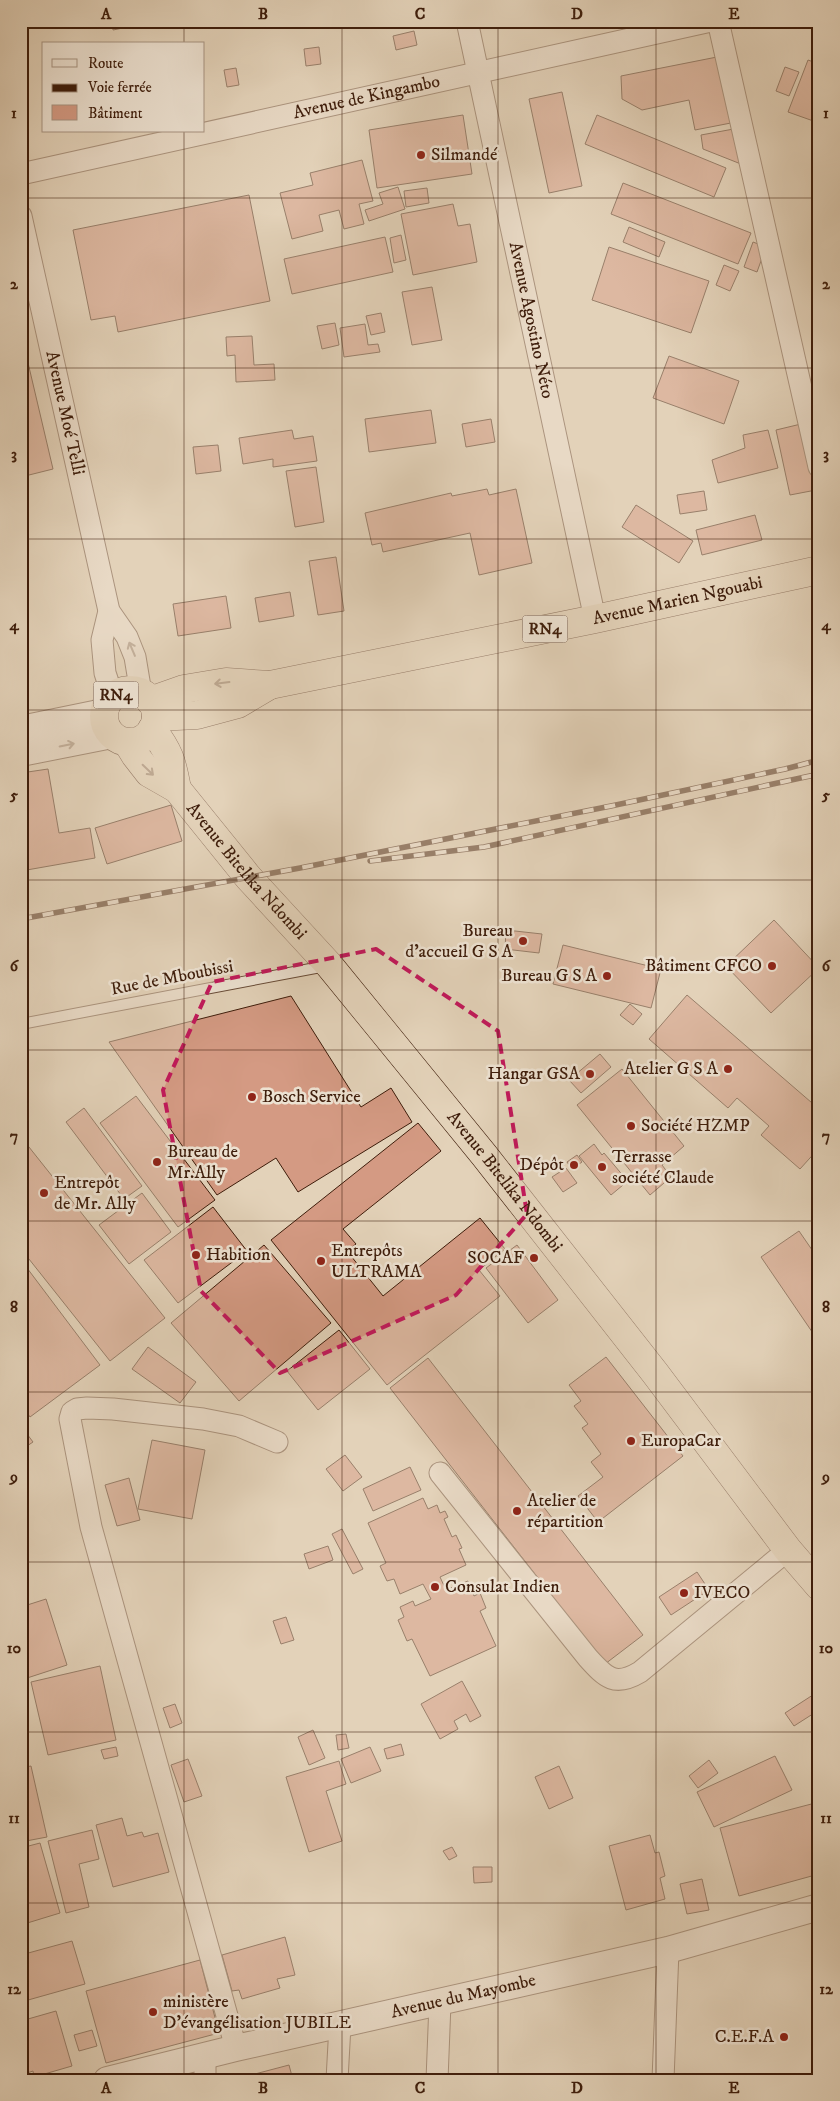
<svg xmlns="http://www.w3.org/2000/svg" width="840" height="2101" viewBox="0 0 840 2101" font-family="'IM FELL DW Pica',serif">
<rect width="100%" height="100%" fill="#e3d2b9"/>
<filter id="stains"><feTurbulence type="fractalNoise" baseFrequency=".004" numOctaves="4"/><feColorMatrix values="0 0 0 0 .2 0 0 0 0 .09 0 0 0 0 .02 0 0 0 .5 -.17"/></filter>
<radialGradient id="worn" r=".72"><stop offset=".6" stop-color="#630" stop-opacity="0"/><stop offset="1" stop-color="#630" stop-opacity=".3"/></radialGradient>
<g fill="#d49a83" stroke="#3e1d0b">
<path d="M112 21H148V23L113 30Z"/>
<path d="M414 31 417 45 396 50 393 36Z"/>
<path d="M319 47 321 64 306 66 304 49Z"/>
<path d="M722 56 736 122 695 130 689 100 642 110 622 99 621 76Z"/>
<path d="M808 60 819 64V123L788 112Z"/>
<path d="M785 67 799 72 789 96 776 91Z"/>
<path d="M236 68 239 85 227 87 224 70Z"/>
<path d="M562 92 582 186 549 193 529 99Z"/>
<path d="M463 115 472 174 377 188 369 130Z"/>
<path d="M597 115 726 168 714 197 585 144Z"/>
<path d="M739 128 746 166 703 149 701 135Z"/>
<path d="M362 160 373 201 359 204 364 224 344 229 339 210 319 215 323 231 292 239 280 193 313 185 310 173Z"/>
<path d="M623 183 751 233 738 264 611 214Z"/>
<path d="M398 187 405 209 369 221 365 210 383 204 379 193Z"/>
<path d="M427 188 429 203 406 207 404 191Z"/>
<path d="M249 195 270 301 118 332 115 316 91 320 73 230Z"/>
<path d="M453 204 458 226 470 224 477 262 413 275 401 214Z"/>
<path d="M629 227 665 242 659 257 623 242Z"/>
<path d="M401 235 406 260 394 263 390 238Z"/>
<path d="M385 237 393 272 292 294 284 259Z"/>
<path d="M753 242 766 247 757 272 744 267Z"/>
<path d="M609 247 709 281 691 333 592 300Z"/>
<path d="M724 265 739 271 730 291 716 285Z"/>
<path d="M432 287 442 340 412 345 402 292Z"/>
<path d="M381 313 385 332 371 335 366 316Z"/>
<path d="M335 323 339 345 322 349 317 326Z"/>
<path d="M365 324 368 345 378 344 380 352 344 357 340 328Z"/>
<path d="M21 333 53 469 21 477Z"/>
<path d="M252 336 254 365 274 364 275 380 236 382 235 355 227 356 226 337Z"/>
<path d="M669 356 739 381 724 424 653 398Z"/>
<path d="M431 410 436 443 369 452 365 419Z"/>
<path d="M491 419 495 442 466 447 462 424Z"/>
<path d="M801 424 816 490 790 495 776 430Z"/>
<path d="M292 430 294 439 313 436 317 461 273 467V459L243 464 239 438Z"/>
<path d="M768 430 778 468 718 483 712 460 745 448 743 435Z"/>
<path d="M218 445 221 471 196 474 193 447Z"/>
<path d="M316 467 324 522 295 527 286 471Z"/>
<path d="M487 489 489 495 516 489 532 563 479 575 470 533 383 552 381 543 372 545 365 513 451 493 452 496Z"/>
<path d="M704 491 707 510 680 514 677 495Z"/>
<path d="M636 505 693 541 679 563 622 527Z"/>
<path d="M755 515 762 540 702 555 696 530Z"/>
<path d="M336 557 344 611 318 615 309 561Z"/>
<path d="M290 592 294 616 259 622 255 598Z"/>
<path d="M226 596 231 628 178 636 173 604Z"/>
<path d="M48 769 59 833 90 828 95 858 21 871V773Z"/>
<path d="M171 805 182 841 107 864 95 828Z"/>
<path d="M774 920 819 968 771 1013 726 966Z"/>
<path d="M506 930 542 934 539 953 505 949Z"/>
<path d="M563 945 661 969 651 1008 553 984Z"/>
<path d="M687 995 819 1109V1148L800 1169 761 1135 769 1126 737 1098 728 1108 649 1039Z"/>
<path d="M291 996 361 1107 391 1088 412 1122 298 1192 276 1158 217 1195 109 1042Z"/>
<path d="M630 1004 642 1014 633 1025 620 1015Z"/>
<path d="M600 1054 611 1067 581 1093 569 1080Z"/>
<path d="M622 1069 684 1146 662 1165 671 1177 650 1195 577 1105Z"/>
<path d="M136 1096 215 1200 178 1227 100 1123Z"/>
<path d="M84 1108 142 1186 124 1199 66 1122Z"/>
<path d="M418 1123 441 1151 343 1229 356 1244 347 1251 383 1296 480 1218 505 1249 479 1270 500 1296 387 1385 271 1240Z"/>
<path d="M21 1137 165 1318 110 1361 21 1249Z"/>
<path d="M594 1144 602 1155 604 1153 625 1178 621 1182 623 1185 611 1195 579 1156Z"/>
<path d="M577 1155 582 1162 572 1169 567 1162Z"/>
<path d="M566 1168 577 1183 563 1192 552 1177Z"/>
<path d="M142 1193 171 1232 129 1264 99 1225Z"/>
<path d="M213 1207 247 1251 178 1303 144 1260Z"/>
<path d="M799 1231 819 1260V1342L761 1257Z"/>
<path d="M264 1245 331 1323 239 1401 171 1323Z"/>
<path d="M517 1245 558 1300 528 1323 486 1268Z"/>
<path d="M21 1260 100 1365 30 1417 21 1404Z"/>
<path d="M339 1330 370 1369 318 1410 287 1371Z"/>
<path d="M148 1347 196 1382 180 1403 132 1369Z"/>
<path d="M606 1357 683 1456 598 1522 578 1496 603 1477 591 1462 601 1454 582 1428 588 1424 574 1406 581 1401 569 1385Z"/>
<path d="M428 1358 643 1635 605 1664 390 1388Z"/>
<path d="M21 1426 33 1442 21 1450Z"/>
<path d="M152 1440 205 1450 192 1519 138 1509Z"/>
<path d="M345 1455 362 1477 343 1491 326 1469Z"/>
<path d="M410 1467 421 1490 373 1511 363 1489Z"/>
<path d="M129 1478 140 1520 117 1526 105 1485Z"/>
<path d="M423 1498 428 1509 437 1505 440 1513 445 1511 448 1517 444 1519 452 1537 456 1535 462 1548 459 1549 466 1565 440 1577 446 1590 468 1581 474 1596 480 1593 486 1608 480 1611 496 1646 430 1676 412 1639 407 1641 398 1620 404 1617 400 1607 413 1601 415 1606 431 1599 423 1584 400 1594 394 1579 387 1581 380 1566 386 1563 368 1523Z"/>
<path d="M342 1529 363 1569 353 1574 332 1534Z"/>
<path d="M328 1546 333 1560 309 1569 304 1554Z"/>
<path d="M697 1572 709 1590 671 1615 659 1597Z"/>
<path d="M46 1599 67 1665 21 1680V1607Z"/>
<path d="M286 1617 294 1640 281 1644 273 1621Z"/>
<path d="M100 1666 116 1740 48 1755 31 1682Z"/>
<path d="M462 1681 481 1716 470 1722 466 1714 454 1721 458 1729 440 1739 421 1704Z"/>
<path d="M819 1691V1710L794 1726 785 1713Z"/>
<path d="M175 1704 182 1723 170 1728 163 1708Z"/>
<path d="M313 1730 325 1758 309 1765 298 1737Z"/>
<path d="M346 1734 349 1748 338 1750 336 1735Z"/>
<path d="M401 1744 404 1755 387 1759 384 1749Z"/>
<path d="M116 1747 118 1756 104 1759 101 1750Z"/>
<path d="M370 1747 381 1771 351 1783 341 1759Z"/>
<path d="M775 1756 792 1790 714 1827 697 1792Z"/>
<path d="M188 1759 202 1796 184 1802 171 1765Z"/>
<path d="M709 1760 718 1773 698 1788 689 1776Z"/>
<path d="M339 1761 346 1784 326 1791 342 1841 309 1852 286 1777Z"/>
<path d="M31 1766 47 1837 26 1841 21 1818V1768Z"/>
<path d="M559 1766 573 1798 549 1809 535 1777Z"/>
<path d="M819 1769V1792L812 1771Z"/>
<path d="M819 1802V1874L739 1896 720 1828Z"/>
<path d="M122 1818 127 1836 142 1832 144 1837 158 1833 169 1872 113 1887 96 1825Z"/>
<path d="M92 1830 99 1859 79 1864 89 1907 66 1913 48 1841Z"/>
<path d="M650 1835 655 1853 659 1852 665 1876 660 1878 665 1899 626 1910 609 1846Z"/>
<path d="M40 1843 60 1913 24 1924 21 1915V1848Z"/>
<path d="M452 1847 457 1856 449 1860 443 1851Z"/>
<path d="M473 1867H492V1882L474 1883Z"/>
<path d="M702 1879 709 1910 687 1914 680 1884Z"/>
<path d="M285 1937 295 1975 277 1979 280 1988 242 1999 239 1990 232 1991 222 1955Z"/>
<path d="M72 1941 85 1984 21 2002V1955Z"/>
<path d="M200 1960 219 2033 106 2063 86 1991Z"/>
<path d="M56 2011 72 2066 34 2077 33 2071 21 2075V2021Z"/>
<path d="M92 2030 97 2046 79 2051 74 2035Z"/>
<path d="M289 2065 293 2080 236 2079Z"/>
</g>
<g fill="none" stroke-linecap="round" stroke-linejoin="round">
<g stroke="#674a36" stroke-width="12">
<path id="service" d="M21 1024 326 966"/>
</g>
<g stroke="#674a36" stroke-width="23">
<g id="minor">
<path id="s1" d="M467 21 595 619"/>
<path d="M718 21 819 467"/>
<path id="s2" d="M21 174 711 21"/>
<path id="s3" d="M21 216 109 611 127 637 135 657 141 693"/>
<path d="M109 611 102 640 105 673 113 697"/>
<path d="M440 1473 588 1658C606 1678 615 1687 640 1672L788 1550"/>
<path d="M236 2048 91 1527 70 1419 72 1412 77 1409 87 1408 113 1409 203 1419 239 1426 277 1442"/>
<path d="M205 2080V2057"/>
<path d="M337 2080 340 2025"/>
<path d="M437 2080 440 2003"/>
<path d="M663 2080 668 1950"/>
</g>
</g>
<g stroke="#674a36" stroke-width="28">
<g id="tertiary">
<path d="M21 729 104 712"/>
<path d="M21 753 112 735"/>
<path id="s4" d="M107 2080 236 2048 668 1950 819 1907"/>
</g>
</g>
<g stroke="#3e1d0b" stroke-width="29">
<g id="trunk">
<circle cx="130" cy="716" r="26"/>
<path id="s5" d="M150 701 184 689 226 682 270 685 595 619 819 570"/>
<path d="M156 717 197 715 238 704 270 685"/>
<path d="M152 729C169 751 172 761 177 789"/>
<path id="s6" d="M127 742 135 755 149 773 177 789 248 877 329 965 484 1155 655 1373 788 1550 819 1586"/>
</g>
</g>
<use href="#service" stroke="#ede2d2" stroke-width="10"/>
<use href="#minor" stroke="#ede2d2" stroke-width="21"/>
<use href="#tertiary" stroke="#ede2d2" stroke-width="26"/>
<use href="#trunk" stroke="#e3d2b9" stroke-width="28"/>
<g stroke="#3e1d0b" stroke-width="5.5">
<g id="rail">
<path d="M370 861 484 847 819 774"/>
<path d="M21 919 300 868 611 806 785 769 819 760"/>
</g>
</g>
<use href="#rail" stroke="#ede2d2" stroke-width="4" stroke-dasharray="11" stroke-linecap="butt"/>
</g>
<defs><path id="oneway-shaft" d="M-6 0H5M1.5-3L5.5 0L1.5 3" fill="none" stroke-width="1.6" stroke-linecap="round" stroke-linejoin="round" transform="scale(1.25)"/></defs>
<g stroke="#9e8978">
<use href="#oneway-shaft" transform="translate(132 649) rotate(-113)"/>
<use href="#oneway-shaft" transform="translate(67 745) rotate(-12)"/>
</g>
<g stroke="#907862">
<use href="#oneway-shaft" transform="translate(222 683) rotate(173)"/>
<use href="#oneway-shaft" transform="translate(148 770) rotate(44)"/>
</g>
<path d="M0 0H840V2101H0ZM376 949 498 1031 527 1214 456 1295 280 1373 201 1291 163 1090 212 982Z" fill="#e3d2b9" fill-opacity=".55" fill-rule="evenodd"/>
<path fill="none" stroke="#c2185b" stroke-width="4" stroke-dasharray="10 6" stroke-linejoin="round" d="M376 949 498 1031 527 1214 456 1295 280 1373 201 1291 163 1090 212 982Z"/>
<path fill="none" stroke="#3e1d0b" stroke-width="1" stroke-opacity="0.55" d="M184 21V44M342 21V2080M498 21V2080M656 21V2080M184 131V2080M21 198H819M21 368H819M21 539H819M21 710H819M21 880H819M21 1050H819M21 1221H819M21 1392H819M21 1562H819M21 1732H819M21 1903H819"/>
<g fill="#8f2418" stroke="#ede2d2" stroke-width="2">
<circle cx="421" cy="155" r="5"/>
<circle cx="523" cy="941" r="5"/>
<circle cx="772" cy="966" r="5"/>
<circle cx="607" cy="976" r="5"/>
<circle cx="728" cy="1069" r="5"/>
<circle cx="590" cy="1074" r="5"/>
<circle cx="252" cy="1097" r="5"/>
<circle cx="631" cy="1126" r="5"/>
<circle cx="157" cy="1162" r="5"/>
<circle cx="574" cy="1165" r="5"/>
<circle cx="602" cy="1167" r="5"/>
<circle cx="44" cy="1193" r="5"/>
<circle cx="196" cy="1255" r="5"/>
<circle cx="534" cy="1258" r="5"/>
<circle cx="321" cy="1261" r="5"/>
<circle cx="631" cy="1441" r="5"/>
<circle cx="517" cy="1511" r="5"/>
<circle cx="435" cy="1587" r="5"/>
<circle cx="684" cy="1593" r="5"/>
<circle cx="153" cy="2012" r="5"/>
<circle cx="784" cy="2037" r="5"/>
</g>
<g text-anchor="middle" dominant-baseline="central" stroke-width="5" stroke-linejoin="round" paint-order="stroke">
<g fill="#ede2d2" stroke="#725847" stroke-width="1">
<rect x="522.5" y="615.5" width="45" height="27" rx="4"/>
<rect x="93.5" y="681.5" width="45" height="27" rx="4"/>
</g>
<g font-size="16" font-weight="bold" fill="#3e1d0b">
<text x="545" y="629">RN4</text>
<text x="116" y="695">RN4</text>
</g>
<g font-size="18" fill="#3e1d0b" stroke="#ede2d2">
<text stroke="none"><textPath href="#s2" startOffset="354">Avenue de Kingambo</textPath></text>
<text stroke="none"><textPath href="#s1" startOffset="306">Avenue Agostino Néto</textPath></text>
<text stroke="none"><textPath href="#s3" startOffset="202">Avenue Moé Telli</textPath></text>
<text stroke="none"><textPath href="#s5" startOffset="539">Avenue Marien Ngouabi</textPath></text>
<text stroke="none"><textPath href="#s6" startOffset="178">Avenue Bitelika Ndombi</textPath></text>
<text transform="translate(172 978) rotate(-11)">Rue de Mboubissi</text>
<text stroke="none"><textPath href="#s6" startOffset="582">Avenue Bitelika Ndombi</textPath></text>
<text stroke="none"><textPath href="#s4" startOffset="366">Avenue du Mayombe</textPath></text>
</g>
<g font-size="18" fill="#3e1d0b" stroke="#ede2d2" text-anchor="start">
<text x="431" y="155">Silmandé</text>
<text x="513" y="931" text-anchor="end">Bureau<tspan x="513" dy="21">d'accueil G S A</tspan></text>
<text x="762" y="966" text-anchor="end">Bâtiment CFCO</text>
<text x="597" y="976" text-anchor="end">Bureau G S A</text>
<text x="718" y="1069" text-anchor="end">Atelier G S A</text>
<text x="580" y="1074" text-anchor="end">Hangar GSA</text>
<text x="262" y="1097">Bosch Service</text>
<text x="641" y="1126">Société HZMP</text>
<text x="167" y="1152">Bureau de<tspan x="167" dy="21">Mr.Ally</tspan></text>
<text x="612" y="1157">Terrasse<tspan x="612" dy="21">société Claude</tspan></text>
<text x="564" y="1165" text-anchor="end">Dépôt</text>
<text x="54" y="1183">Entrepôt<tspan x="54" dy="21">de Mr. Ally</tspan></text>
<text x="331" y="1251">Entrepôts<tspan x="331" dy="21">ULTRAMA</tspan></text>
<text x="206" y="1255">Habition</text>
<text x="524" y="1258" text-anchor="end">SOCAF</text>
<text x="641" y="1441">EuropaCar</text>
<text x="527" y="1501">Atelier de<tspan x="527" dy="21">répartition</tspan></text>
<text x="445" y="1587">Consulat Indien</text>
<text x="694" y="1593">IVECO</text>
<text x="163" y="2002">ministère<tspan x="163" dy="21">D'évangélisation JUBILE</tspan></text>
<text x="774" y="2037" text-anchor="end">C.E.F.A</text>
</g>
</g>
<rect width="840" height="2101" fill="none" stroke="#e3d2b9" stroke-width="55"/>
<rect x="42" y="42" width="162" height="90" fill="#ede2d2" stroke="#a79382"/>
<rect x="52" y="59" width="25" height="8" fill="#ede2d2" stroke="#a79382"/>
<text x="88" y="68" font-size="15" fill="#3e1d0b">Route</text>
<rect x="52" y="84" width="25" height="8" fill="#3e1d0b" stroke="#a79382"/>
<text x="88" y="92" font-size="15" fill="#3e1d0b">Voie ferrée</text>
<rect x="52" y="105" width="25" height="15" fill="#d49a83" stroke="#a79382"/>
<text x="88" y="118" font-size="15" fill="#3e1d0b">Bâtiment</text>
<rect x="28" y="28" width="784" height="2046" fill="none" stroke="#3e1d0b" stroke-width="2"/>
<g font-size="16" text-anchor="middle" font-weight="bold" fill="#3e1d0b">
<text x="106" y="19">A</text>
<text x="263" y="19">B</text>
<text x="420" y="19">C</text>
<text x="577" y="19">D</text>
<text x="734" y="19">E</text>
<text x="14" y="118">1</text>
<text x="826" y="118">1</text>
<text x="14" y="289">2</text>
<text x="826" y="289">2</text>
<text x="14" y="459">3</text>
<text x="826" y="459">3</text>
<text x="14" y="630">4</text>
<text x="826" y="630">4</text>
<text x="14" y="800">5</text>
<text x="826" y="800">5</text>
<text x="14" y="971">6</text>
<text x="826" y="971">6</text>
<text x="14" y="1141">7</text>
<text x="826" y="1141">7</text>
<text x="14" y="1312">8</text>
<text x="826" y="1312">8</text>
<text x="14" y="1482">9</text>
<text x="826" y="1482">9</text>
<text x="14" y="1653">10</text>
<text x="826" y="1653">10</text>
<text x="14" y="1823">11</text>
<text x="826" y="1823">11</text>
<text x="14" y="1994">12</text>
<text x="826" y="1994">12</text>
<text x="106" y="2093">A</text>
<text x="263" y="2093">B</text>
<text x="420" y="2093">C</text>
<text x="577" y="2093">D</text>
<text x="734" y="2093">E</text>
</g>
<rect width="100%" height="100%" filter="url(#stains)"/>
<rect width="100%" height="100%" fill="url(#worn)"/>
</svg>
